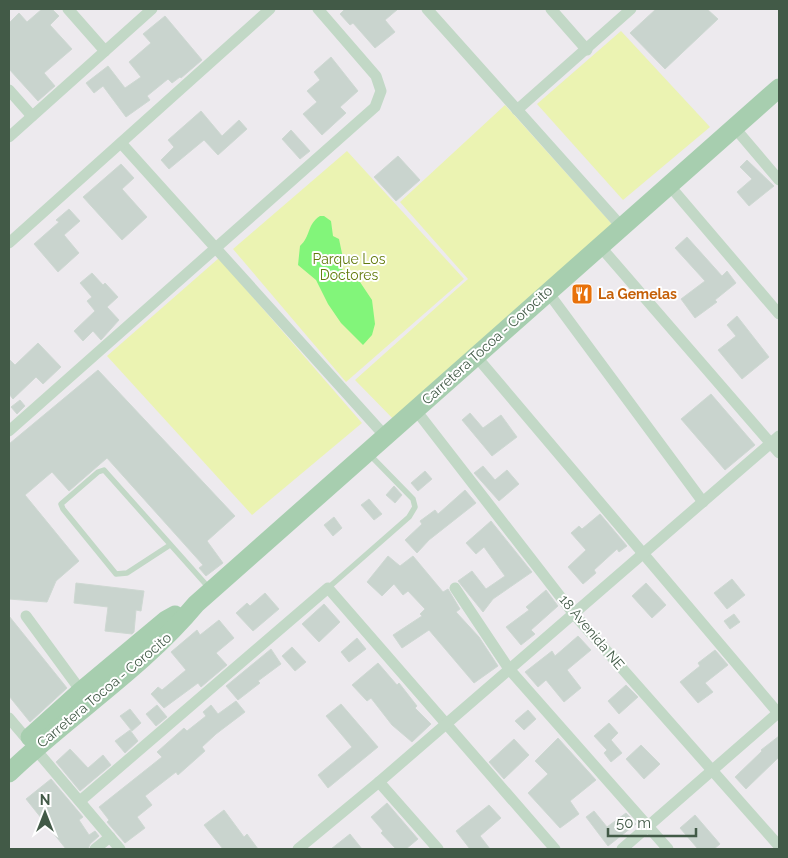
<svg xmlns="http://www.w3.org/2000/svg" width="788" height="858" viewBox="0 0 788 858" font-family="Raleway,sans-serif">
<rect width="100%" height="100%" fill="#edeaee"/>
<g fill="#ebf3b2">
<path d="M621 31 710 127 623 200 537 104Z"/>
<path d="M505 105 620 233 401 427 355 380 468 279 400 202Z"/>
<path d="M347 151 464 279 346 382 233 249Z"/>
<path d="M219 258 362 423 252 515 107 356Z"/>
</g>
<path fill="#82f57a" d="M320 216H324L331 221 333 236 339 239 344 263 342 269 348 279 360 282 372 300 375 324 372 335 363 345 341 323 328 304 316 280 298 265 300 246C311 236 307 224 320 216Z"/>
<g fill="#c9d4ce" stroke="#ced8d2">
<path d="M42 9H52L59 16 50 25 72 49 44 73 55 86 38 101 9 69V23L19 13 27 22Z"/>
<path d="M345 9H398L385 20 395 32 375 48 353 23 350 25 340 14Z"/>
<path d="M656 9H707L718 19 665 69 630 33Z"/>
<path d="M165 16 202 60 181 78 180 77 172 83 168 79 147 96 150 100 126 117 103 86 94 93 86 83 108 66 125 88 141 77 129 62 151 43 143 34Z"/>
<path d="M331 57 358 91 340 107 346 113 322 135 303 114 317 102 307 91 320 80 314 72Z"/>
<path d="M201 111 222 136 239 120 247 129 218 155 204 140 169 169 161 160 174 147 168 140Z"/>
<path d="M291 130 310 151 300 159 282 139Z"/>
<path d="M398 156 420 180 396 201 374 177Z"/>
<path d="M747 160 774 186 749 206 737 192 752 179 740 167Z"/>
<path d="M121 164 134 178 122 189 147 217 122 240 83 197Z"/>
<path d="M69 209 80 221 64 235 79 253 58 272 34 244 59 222 56 220Z"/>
<path d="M687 237 722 276 727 271 736 283 715 300 717 302 695 318 681 299 705 281 675 248Z"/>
<path d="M92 273 103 285 105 283 118 297 107 307 119 320 101 340 93 331 83 341 74 331 95 311 87 301 92 297 80 283Z"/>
<path d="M737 316 769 357 742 379 718 350 736 336 727 325Z"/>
<path d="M38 343 61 367 43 384 36 377 13 399 9 394V359L15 365Z"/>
<path d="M98 370 235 516 207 541 223 563 206 576 199 568 203 565 107 458 69 491 52 472 25 495 79 561 56 581 47 602 9 599V444Z"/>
<path d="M711 394 755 445 725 470 681 419Z"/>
<path d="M20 400 25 406 17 414 11 407Z"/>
<path d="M470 413 483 428 501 415 517 437 492 456 462 420Z"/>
<path d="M483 466 495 480 507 470 519 484 499 501 474 473Z"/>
<path d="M425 471 432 479 418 491 411 483Z"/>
<path d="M394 486 402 495 395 503 386 495Z"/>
<path d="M465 490 476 503 429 540 417 553 405 540 422 524 420 521 435 510 438 514Z"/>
<path d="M369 499 382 514 374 520 361 505Z"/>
<path d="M600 514 627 546 619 552 617 549 594 570 596 573 583 584 568 567 586 550 571 533 579 526 582 529Z"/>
<path d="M334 517 342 528 333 536 324 525Z"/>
<path d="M491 521 532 572 493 599 483 612 458 581 472 571 486 589 505 576 484 547 476 554 466 543Z"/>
<path d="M388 556 400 566 413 556 443 592 448 589 460 609 456 612 479 637 498 666 474 683 429 630 402 648 393 635 422 616 420 614 425 609 408 591 403 595 394 584 382 596 367 582Z"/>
<path d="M732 579 745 595 727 609 714 593Z"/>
<path d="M76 583 144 591 141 611 136 610 134 632 132 634 105 631 108 607 74 603Z"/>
<path d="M646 583 666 605 652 618 632 596Z"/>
<path d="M546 590 558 606 531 630 535 634 521 645 506 627 529 610 526 607Z"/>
<path d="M265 593 279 609 253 631 236 613 247 603 250 606Z"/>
<path d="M324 604 340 622 319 642 302 624Z"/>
<path d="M734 614 740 622 730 629 724 621Z"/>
<path d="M9 616 67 688 30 722 9 696Z"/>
<path d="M219 620 234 638 216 653 227 665 201 687 198 683 164 708 151 694 158 687 162 690 186 670 171 652 197 630 200 635Z"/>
<path d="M578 636 591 650 567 670 581 688 564 702 546 680 538 687 525 672 552 651 555 656Z"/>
<path d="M357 638 366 649 349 662 341 652Z"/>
<path d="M292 647 306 662 295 671 282 656Z"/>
<path d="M271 649 281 664 258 681 260 683 238 700 226 686Z"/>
<path d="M715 650 728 665 705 683 713 692 698 703 680 682 700 666 698 663Z"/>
<path d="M378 663 397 685 399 683 417 706 415 708 431 724 412 742 392 725 371 698 367 701 352 685Z"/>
<path d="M626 685 638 697 619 714 608 701Z"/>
<path d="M236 701 245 712 216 734 202 747 205 751 178 775 176 772 145 796 152 805 137 817 145 828 125 843 107 822 109 820 99 807 162 757 157 752 184 728 187 731 206 716 203 712 211 705 218 714Z"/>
<path d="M341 704 378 747 328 788 318 775 352 747 326 716Z"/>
<path d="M157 705 167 717 156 726 146 714Z"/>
<path d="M130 709 141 723 132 731 120 716Z"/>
<path d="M528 710 536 719 524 730 515 721Z"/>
<path d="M609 723 618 733 611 740 622 753 611 762 604 753 607 750 594 736Z"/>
<path d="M130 730 138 741 125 753 115 741Z"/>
<path d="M779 736V757L746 789 735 777 762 751 761 750Z"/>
<path d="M558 738 596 780 570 801 579 814 560 828 528 793 548 774 535 761Z"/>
<path d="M514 739 529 755 504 779 489 762Z"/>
<path d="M641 745 660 764 644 779 626 759Z"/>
<path d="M70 749 88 768 103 755 111 765 80 791 56 762Z"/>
<path d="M51 779 83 817 79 820 89 835 95 831 99 836 90 844 88 849H66L26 799Z"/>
<path d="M387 803 418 839 406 849H396L381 833 383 831 371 817Z"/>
<path d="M489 805 501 818 480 836 490 849H470L456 831Z"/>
<path d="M224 810 244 837 247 834 258 849H223L204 825Z"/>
<path d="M594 811 607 827 626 813 636 824 608 846 586 817Z"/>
<path d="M695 815 720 844 714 849H698L680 828Z"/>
<path d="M350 834 362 849H331Z"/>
</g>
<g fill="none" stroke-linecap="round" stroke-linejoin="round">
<g stroke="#c2d8c6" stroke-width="5.5">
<path d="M170 545 127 573 116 574 63 509 61 504 98 472 104 470 210 589"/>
<path d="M328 588 409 517 415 507 413 499 369 454"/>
</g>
<g stroke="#c2d8c6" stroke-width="11">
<path d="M68 9 105 51"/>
<path d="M427 9 621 226"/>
<path d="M551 9 587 50"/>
<path d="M9 90 32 116"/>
<path d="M517 110 631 9"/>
<path d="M734 127 779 180"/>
<path d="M9 137 152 9"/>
<path d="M121 143 385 436"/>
<path d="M669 185 779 314"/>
<path d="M9 243 270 9"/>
<path d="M599 245 779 453"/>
<path d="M547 291 703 502"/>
<path d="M475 355 779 714"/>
<path d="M415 409 573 613 779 846"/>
<path d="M9 431 375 107 381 91 376 76 318 9"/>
<path d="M455 588 509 669 668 849"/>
<path d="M26 616 81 691"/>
<path d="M9 718 120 849"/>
<path d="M379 782 438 849"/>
<path d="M80 801 328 588 555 849"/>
<path d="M95 849 110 837"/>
<path d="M298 849 379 782 779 436"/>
<path d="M622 849 779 712"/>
</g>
<g stroke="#a7ceaf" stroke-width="19">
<path d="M30 737 81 691 166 620 175 615"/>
<path d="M9 773C69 715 142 669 196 604L779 88"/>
</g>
</g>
<defs>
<g id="restaurant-square" transform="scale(1.125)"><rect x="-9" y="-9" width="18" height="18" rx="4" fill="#e8710a" stroke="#fff"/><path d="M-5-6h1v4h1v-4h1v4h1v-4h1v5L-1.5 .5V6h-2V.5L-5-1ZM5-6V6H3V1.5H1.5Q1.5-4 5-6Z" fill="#fff"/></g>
</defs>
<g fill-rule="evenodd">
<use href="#restaurant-square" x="582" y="294"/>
</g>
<g text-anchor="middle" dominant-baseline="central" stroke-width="4" stroke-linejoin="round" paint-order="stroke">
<g font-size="14" fill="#637b0d" stroke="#fff">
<text x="349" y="259">Parque Los<tspan x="349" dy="16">Doctores</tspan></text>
</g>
<g font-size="14" font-weight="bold" fill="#c56008" stroke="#fff" text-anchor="start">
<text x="598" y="294">La Gemelas</text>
</g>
<g font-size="14" fill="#425a47" stroke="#fff">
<text transform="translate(487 345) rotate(-42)">Carretera Tocoa - Corocito</text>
<text transform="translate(592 632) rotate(50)">18 Avenida NE</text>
<text transform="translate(104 690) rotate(-40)">Carretera Tocoa - Corocito</text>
</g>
</g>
<rect width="788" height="858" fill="none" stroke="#425a47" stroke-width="20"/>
<g transform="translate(45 813)" stroke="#ffffff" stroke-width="4" paint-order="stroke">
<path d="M0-4L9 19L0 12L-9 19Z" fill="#425a47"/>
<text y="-8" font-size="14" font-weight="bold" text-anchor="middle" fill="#425a47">N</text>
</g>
<path d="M608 828v8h88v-8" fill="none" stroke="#425a47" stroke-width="2.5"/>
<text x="616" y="828" font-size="15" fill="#425a47" stroke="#ffffff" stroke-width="4" paint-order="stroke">50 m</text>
</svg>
